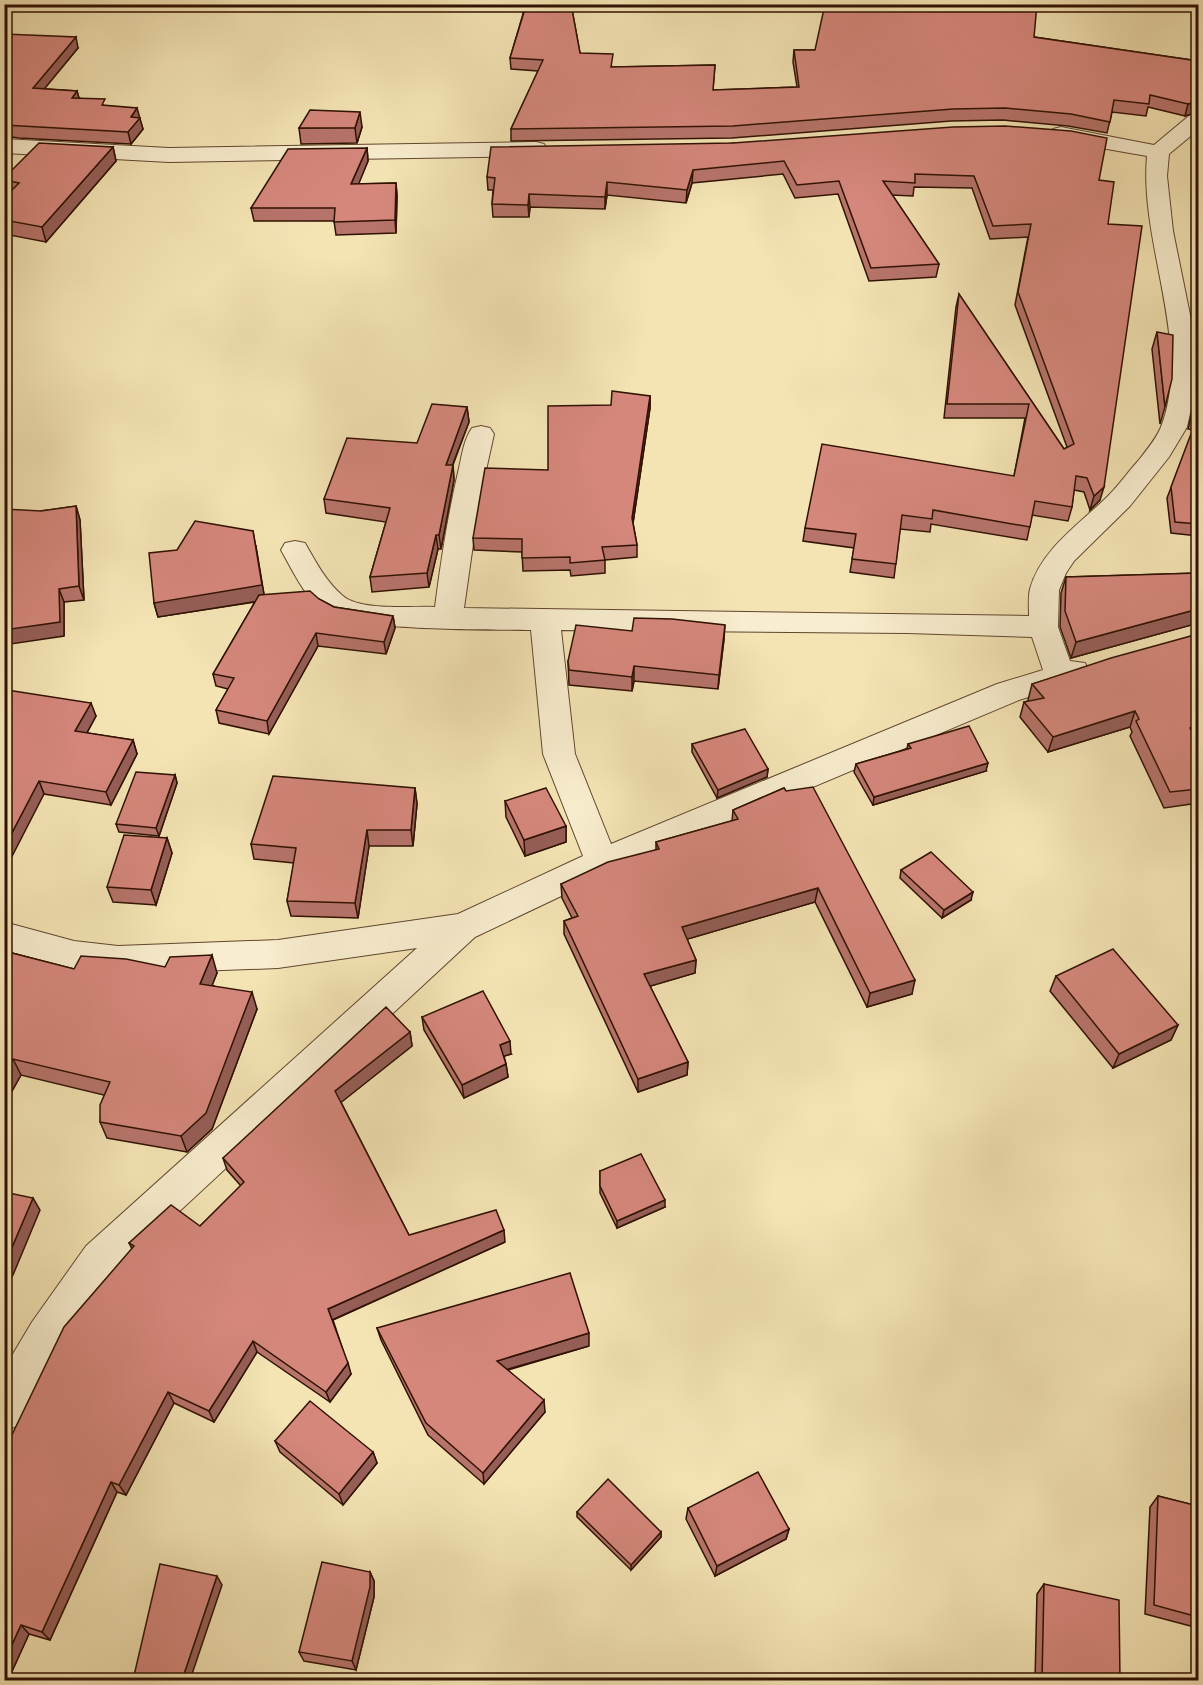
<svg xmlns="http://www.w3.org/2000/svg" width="1203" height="1685" viewBox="0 0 1203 1685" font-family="'IM FELL Great Primer',serif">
<rect width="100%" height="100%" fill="#f4e4b4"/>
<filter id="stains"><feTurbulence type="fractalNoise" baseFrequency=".00333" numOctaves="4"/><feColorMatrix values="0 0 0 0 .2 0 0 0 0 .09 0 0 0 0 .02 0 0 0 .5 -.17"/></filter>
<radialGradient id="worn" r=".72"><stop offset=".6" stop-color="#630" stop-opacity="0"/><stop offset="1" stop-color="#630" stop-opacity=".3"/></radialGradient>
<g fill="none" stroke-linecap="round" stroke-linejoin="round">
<g stroke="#61462e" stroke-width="2">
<g id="minor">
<path d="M1198 114V130L1169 154 1167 176 1173 231 1198 354 1195 390 1187 427 1169 457 1130 506 1074 561 1066 573 1059 590 1058 627 1070 661 1085 663 1089 671 1085 679 1019 700 614 871 475 937 114 1272 60 1350 19 1425 4 1431V1369L32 1322 86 1246 417 948 278 968 118 974 74 969 4 950V922L74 941 118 946 278 940 458 914 583 856 543 754 531 630C491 629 348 632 322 610 303 594 293 571 281 550L285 543 295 541 305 543C316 562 326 582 343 596 360 611 412 606 435 607 441 560 448 514 459 468 462 455 464 439 472 428L481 426 490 428 494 434 479 502 464 608 1029 616C1029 608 1028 597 1030 589 1041 549 1081 523 1108 496 1119 485 1128 472 1138 461 1146 451 1156 439 1161 427 1193 344 1139 244 1147 156L1061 141 1053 139 1050 134 1053 129 1061 127 1154 145 1190 115ZM561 630 907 633 1032 637 1043 670 997 684 611 844 575 754Z"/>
<path d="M4 139 169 148 536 142 544 144 547 149 544 154 536 156 169 162 4 153Z"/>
</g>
</g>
<use href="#minor" fill="#f8edce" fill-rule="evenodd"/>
</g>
<g fill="#b7746b" stroke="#301102" stroke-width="1.5">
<path d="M522 4H571L580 53 613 67 715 65 713 90 797 87 793 62 794 50H815L1034 37 1198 61V114V112L1185 116 1148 107 1146 116 1112 112 1107 133 1068 126 1003 120 951 121 732 138 511 141V129L538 71 511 69 510 58 523 14Z"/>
<path d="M4 34 78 48 44 89 77 91 79 98 106 106 139 117 143 129 131 144 19 138 4 136Z"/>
<path d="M362 127 357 143 301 144 299 128Z"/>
<path d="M733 143 1099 180 1108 224 1100 500 1090 510 1084 492 1074 490 1072 507 1068 521 1032 515 1027 540 931 524 930 532 900 529 894 578 850 572 854 548 803 541 805 528 1014 476 1025 418H944L956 307 959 294 1064 449 1067 447 1015 305 1028 237 990 239 972 188 914 187 913 196 892 195 939 264 936 277 869 281 838 194 795 198 783 174 692 183 686 203 607 195 605 209 530 207 529 217H493L492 204 493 190H488L487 177Z"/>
<path d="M113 147 116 161 46 242 4 234V198L7 195 4 187V178Z"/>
<path d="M367 148 368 161 358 184 396 183 397 196 396 233 336 235 334 221H254L251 208Z"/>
<path d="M1157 332 1165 407 1160 424 1152 349Z"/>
<path d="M1198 375V536L1171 533 1167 498 1193 430 1188 429 1197 390Z"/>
<path d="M650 396V408L633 523 637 545V557L605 560V573L571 576 570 570 523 571 522 552 474 550 473 538 548 470 611 405Z"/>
<path d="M467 407 469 422 453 465 454 480 441 549H438L429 587 372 592 370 577 386 522 326 513 324 499 417 443Z"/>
<path d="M76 506 80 520 84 600 64 602V636L41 511Z"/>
<path d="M256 546 264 595 319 599 334 607 393 616 395 628 386 654 318 646 269 734 219 723 216 710 228 689 216 686 213 674 255 602 158 617 154 603Z"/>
<path d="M1198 573V615L1195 624 1071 658 1060 627 1061 593 1066 577Z"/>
<path d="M1198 634V741H1197L1198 744V803L1164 808 1130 736 1132 732 1130 727 1048 752 1020 717 1024 702 1029 701 1028 700 1032 684Z"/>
<path d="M724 639 718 689 634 681 632 691 569 685 568 661Z"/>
<path d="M4 695 96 716 87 733 133 740 137 754 111 805 44 794Z"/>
<path d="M692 744 768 769 767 777 717 798 692 752Z"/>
<path d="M908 744 986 771 873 805 854 772 856 764 907 749Z"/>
<path d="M175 775 177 783 159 836 119 832 116 824Z"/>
<path d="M415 788 417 804 413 846H369L358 918 291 916 287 901 294 863 254 859 251 844Z"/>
<path d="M784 788 912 994 867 1007 815 902 687 939 696 960 695 973 650 986 688 1062 687 1075 638 1092 564 934V921L572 918 562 898 561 884 656 850V842L732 821 733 810Z"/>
<path d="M505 801 566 826V842L525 856 506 817Z"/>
<path d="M1198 810V830L1195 818Z"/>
<path d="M167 838 172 853 156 905 113 902 107 887Z"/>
<path d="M901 870 971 900 942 918 900 878Z"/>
<path d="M4 951 74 969 165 967 217 973 212 985 257 1009 212 1129 187 1152 107 1138 100 1122 104 1095 21 1075 12 1091 4 1090Z"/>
<path d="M1056 976 1178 1025 1171 1040 1113 1068 1050 991Z"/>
<path d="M422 1017 511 1054 504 1056 506 1064 508 1077 464 1098 424 1030Z"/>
<path d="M410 1032 412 1046 341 1102 409 1235 505 1242 333 1320 351 1374 330 1402 257 1352 214 1422 174 1403 126 1495 117 1492 50 1640 29 1634 8 1680H4L7 1445 132 1249 129 1243 200 1226 241 1186 227 1170 223 1158Z"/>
<path d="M600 1171 665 1207 617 1228 600 1193Z"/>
<path d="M377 1328 589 1346 508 1370 545 1412 484 1484 428 1435 381 1340Z"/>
<path d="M275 1441 373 1452 377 1463 343 1505 280 1452Z"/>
<path d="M1158 1496 1198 1506V1628L1145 1614 1150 1507Z"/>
<path d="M688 1508 789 1529 786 1539 715 1576 686 1519Z"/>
<path d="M577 1512 661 1532V1537L631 1570 577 1517Z"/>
<path d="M370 1572 374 1581V1597L356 1670 304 1661 299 1652Z"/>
<path d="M1044 1584 1120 1680H1035L1037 1594Z"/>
</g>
<g fill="#955e57" stroke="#301102" stroke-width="1.5">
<path d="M76 37 78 48 36 99 33 88Z"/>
<path d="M77 91 80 102 72 98Z"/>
<path d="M1198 101V112L1185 116 1188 104Z"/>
<path d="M137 108 143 129 131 144 128 132 131 117Z"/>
<path d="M360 112 362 127 357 143 355 128Z"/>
<path d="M113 147 116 161 46 242 42 227Z"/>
<path d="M367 148 368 161 353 198 351 184Z"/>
<path d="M693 170 692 183 686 203 687 190Z"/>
<path d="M607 182V195L605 209V197Z"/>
<path d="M396 183 397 196 396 233 395 220Z"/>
<path d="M529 194 530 207 529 217 528 205Z"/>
<path d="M650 396V408L632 530V518Z"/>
<path d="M467 407 469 422 447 479 446 465Z"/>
<path d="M453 465 454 480 441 549 439 535Z"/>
<path d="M1104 487 1100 500 1090 510 1094 496Z"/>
<path d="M76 506 80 520 84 600 79 586Z"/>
<path d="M253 531 265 600 158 617 154 603Z"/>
<path d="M436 535 438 549 429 587 427 573Z"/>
<path d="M59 589 64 602V636L4 645V630Z"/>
<path d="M1198 609V615L1195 624 1071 658 1076 642Z"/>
<path d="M393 616 395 628 386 654 384 642Z"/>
<path d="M725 625 724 639 718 689 719 675Z"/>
<path d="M316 633 318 646 269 734 267 721Z"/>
<path d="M634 666V681L632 691V677Z"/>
<path d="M91 703 96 716 80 745 75 731Z"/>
<path d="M1135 711 1130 727 1048 752 1053 737Z"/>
<path d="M133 740 137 754 111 805 106 792Z"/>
<path d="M988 763 986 771 873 805 874 797Z"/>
<path d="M768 769 767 777 717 798 718 790Z"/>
<path d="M175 775 177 783 159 836 156 828Z"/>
<path d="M39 781 44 794 4 872V848Z"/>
<path d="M415 788 417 804 413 846 411 830Z"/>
<path d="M566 826V842L525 856 524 840Z"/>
<path d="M367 830 369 846 358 918 355 903Z"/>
<path d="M167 838 172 853 156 905 151 890Z"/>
<path d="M818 888 815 902 681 941 682 927Z"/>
<path d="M973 892 971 900 942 918 944 910Z"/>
<path d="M212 955 217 973 206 1001 200 984Z"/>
<path d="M696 960 695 973 644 988V974Z"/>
<path d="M915 980 912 994 867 1007 870 993Z"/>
<path d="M252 992 257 1009 212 1129 187 1152 181 1136Z"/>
<path d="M1178 1025 1171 1040 1113 1068 1119 1054Z"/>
<path d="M410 1032 412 1046 339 1104 335 1091Z"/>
<path d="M510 1041 511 1054 502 1057 500 1045Z"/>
<path d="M13 1059 21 1075 12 1091 4 1077V1073Z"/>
<path d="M688 1062 687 1075 638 1092V1079Z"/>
<path d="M506 1064 508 1077 464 1098 462 1085Z"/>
<path d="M33 1198 40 1210 13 1275 4 1291V1266Z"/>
<path d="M665 1200V1207L617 1228V1221Z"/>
<path d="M504 1230 505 1242 332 1320 328 1309Z"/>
<path d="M589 1333V1346L498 1372 497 1361Z"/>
<path d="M253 1341 257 1352 214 1422 209 1411Z"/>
<path d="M348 1363 351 1374 330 1402 326 1392Z"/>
<path d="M168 1392 174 1403 126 1495 119 1485Z"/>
<path d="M544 1400 545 1412 484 1484 483 1473Z"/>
<path d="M373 1452 377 1463 343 1505 339 1494Z"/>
<path d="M111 1482 117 1492 50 1640 42 1632Z"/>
<path d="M789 1529 786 1539 715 1576 717 1566Z"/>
<path d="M661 1532V1537L631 1570V1565Z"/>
<path d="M370 1572 374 1581V1597L356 1670 352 1661Z"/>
<path d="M217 1576 222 1585 190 1680H182Z"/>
<path d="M21 1625 29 1634 8 1680H4V1662Z"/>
</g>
<g fill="#d5877c" stroke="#301102" stroke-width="1.5">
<path d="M523 4H571L580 53 613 54 611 67 715 65 713 90 799 87 794 50H815L825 4H1037L1034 37 1198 61V101L1188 104 1150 95 1149 104 1114 100 1110 122 1071 114 1005 108 953 109 733 126 511 129 543 60 510 58 524 12Z"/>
<path d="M4 34 76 37 33 88 77 91 72 98 105 99 102 105 137 108 131 117 140 118 128 132 4 125Z"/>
<path d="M310 110 360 112 355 128H299Z"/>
<path d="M1005 126 1071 131 1107 138 1099 180 1114 182 1108 224 1142 226 1104 487 1094 496 1087 478 1076 476 1072 507 1035 501 1030 527 933 510 932 519 902 515 896 564 852 559 856 534 805 528 822 444 1014 476 1029 404H947L959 294 1064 449 1074 444 1018 292 1031 224 993 226 974 176 915 174V183L883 181 939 264 871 268 839 181 797 185 784 161 693 170 687 190 607 182 605 197 529 194 528 205 492 204 495 178 487 177 491 147 733 143 953 127Z"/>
<path d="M39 143 113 147 42 227 4 220V198L19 183 4 180V178Z"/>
<path d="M367 148 351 184 396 183 395 220 334 222 335 208H251L288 149Z"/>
<path d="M1157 332 1173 335 1172 379 1165 407Z"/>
<path d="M1198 390V524L1175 522 1171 487 1197 418 1192 417Z"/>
<path d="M612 391 650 396 632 518 637 545 602 547 605 560 570 563V557L522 558V539L473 538 485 468 548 470V406L611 405Z"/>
<path d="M432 404 467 407 446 465H453L439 535H436L427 573 370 577 390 508 324 499 347 438 417 443Z"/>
<path d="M76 506 79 586 59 589 60 622 4 630V509L41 511Z"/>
<path d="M195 521 253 531 262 585 154 603 149 553 177 550Z"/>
<path d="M1198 573V609L1076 642 1065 611 1066 577Z"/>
<path d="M310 591 319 599 334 607 393 616 384 642 316 633 267 721 216 710 234 678 213 674 259 595Z"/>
<path d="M634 618 672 619 725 625 719 675 634 666 632 677 569 670 568 661 576 625 632 631Z"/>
<path d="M1198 634V727L1190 728 1198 744V789L1170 792 1136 721 1139 719 1135 711 1053 737 1024 702 1044 698 1032 684 1111 658Z"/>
<path d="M7 690 91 703 75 731 133 740 106 792 39 781 4 848V695Z"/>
<path d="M969 726 988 763 874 797 856 764 911 748 908 744Z"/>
<path d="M745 729 768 769 718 790 692 744Z"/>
<path d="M136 772 175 775 156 828 116 824Z"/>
<path d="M273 776 415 788 411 830H367L355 903 287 901 296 848 251 844Z"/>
<path d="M813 787 915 980 870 993 818 888 682 927 696 960 644 974 688 1062 638 1079 564 921 578 916 561 884 608 862 659 849 656 842 738 819 733 810 784 788 786 791Z"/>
<path d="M546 788 566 826 524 840 505 801Z"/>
<path d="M124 835 167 838 151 890 107 887Z"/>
<path d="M931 852 973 892 944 910 901 870Z"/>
<path d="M1113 949 1178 1025 1119 1054 1056 976Z"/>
<path d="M4 951 74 969 81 956 126 959 165 967 170 957 212 955 200 984 252 992 206 1113 181 1136 100 1122V1105L110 1082 13 1059 4 1073Z"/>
<path d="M483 991 510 1041 500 1045 506 1064 462 1085 422 1017Z"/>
<path d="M386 1007 410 1032 335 1091 409 1235 496 1210 504 1230 328 1309 348 1363 326 1392 253 1341 209 1411 168 1392 119 1485 111 1482 42 1632 21 1625 4 1662V1445H7L64 1327 134 1246 129 1243 171 1205 200 1226 244 1182 223 1158Z"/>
<path d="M641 1154 665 1200 617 1221 600 1186V1171Z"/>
<path d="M4 1192 33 1198 4 1266Z"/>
<path d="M570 1273 589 1333 497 1361 544 1400 483 1473 426 1423 377 1328Z"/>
<path d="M310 1401 373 1452 339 1494 275 1441Z"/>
<path d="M758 1472 789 1529 717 1566 688 1508Z"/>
<path d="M608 1479 661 1532 631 1565 577 1512Z"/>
<path d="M1158 1496 1198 1506V1617L1154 1605Z"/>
<path d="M322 1562 370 1572V1587L352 1661 299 1652Z"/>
<path d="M160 1564 217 1576 182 1680H133Z"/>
<path d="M1044 1584 1119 1600 1120 1680H1042Z"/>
</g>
<rect width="1203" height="1685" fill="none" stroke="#f4e4b4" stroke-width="24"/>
<rect x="6" y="6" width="1191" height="1673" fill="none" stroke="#301102" stroke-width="3"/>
<rect x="12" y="12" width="1179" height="1661" fill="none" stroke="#301102" stroke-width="1.5"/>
<rect width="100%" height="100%" filter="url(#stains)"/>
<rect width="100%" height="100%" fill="url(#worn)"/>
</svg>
